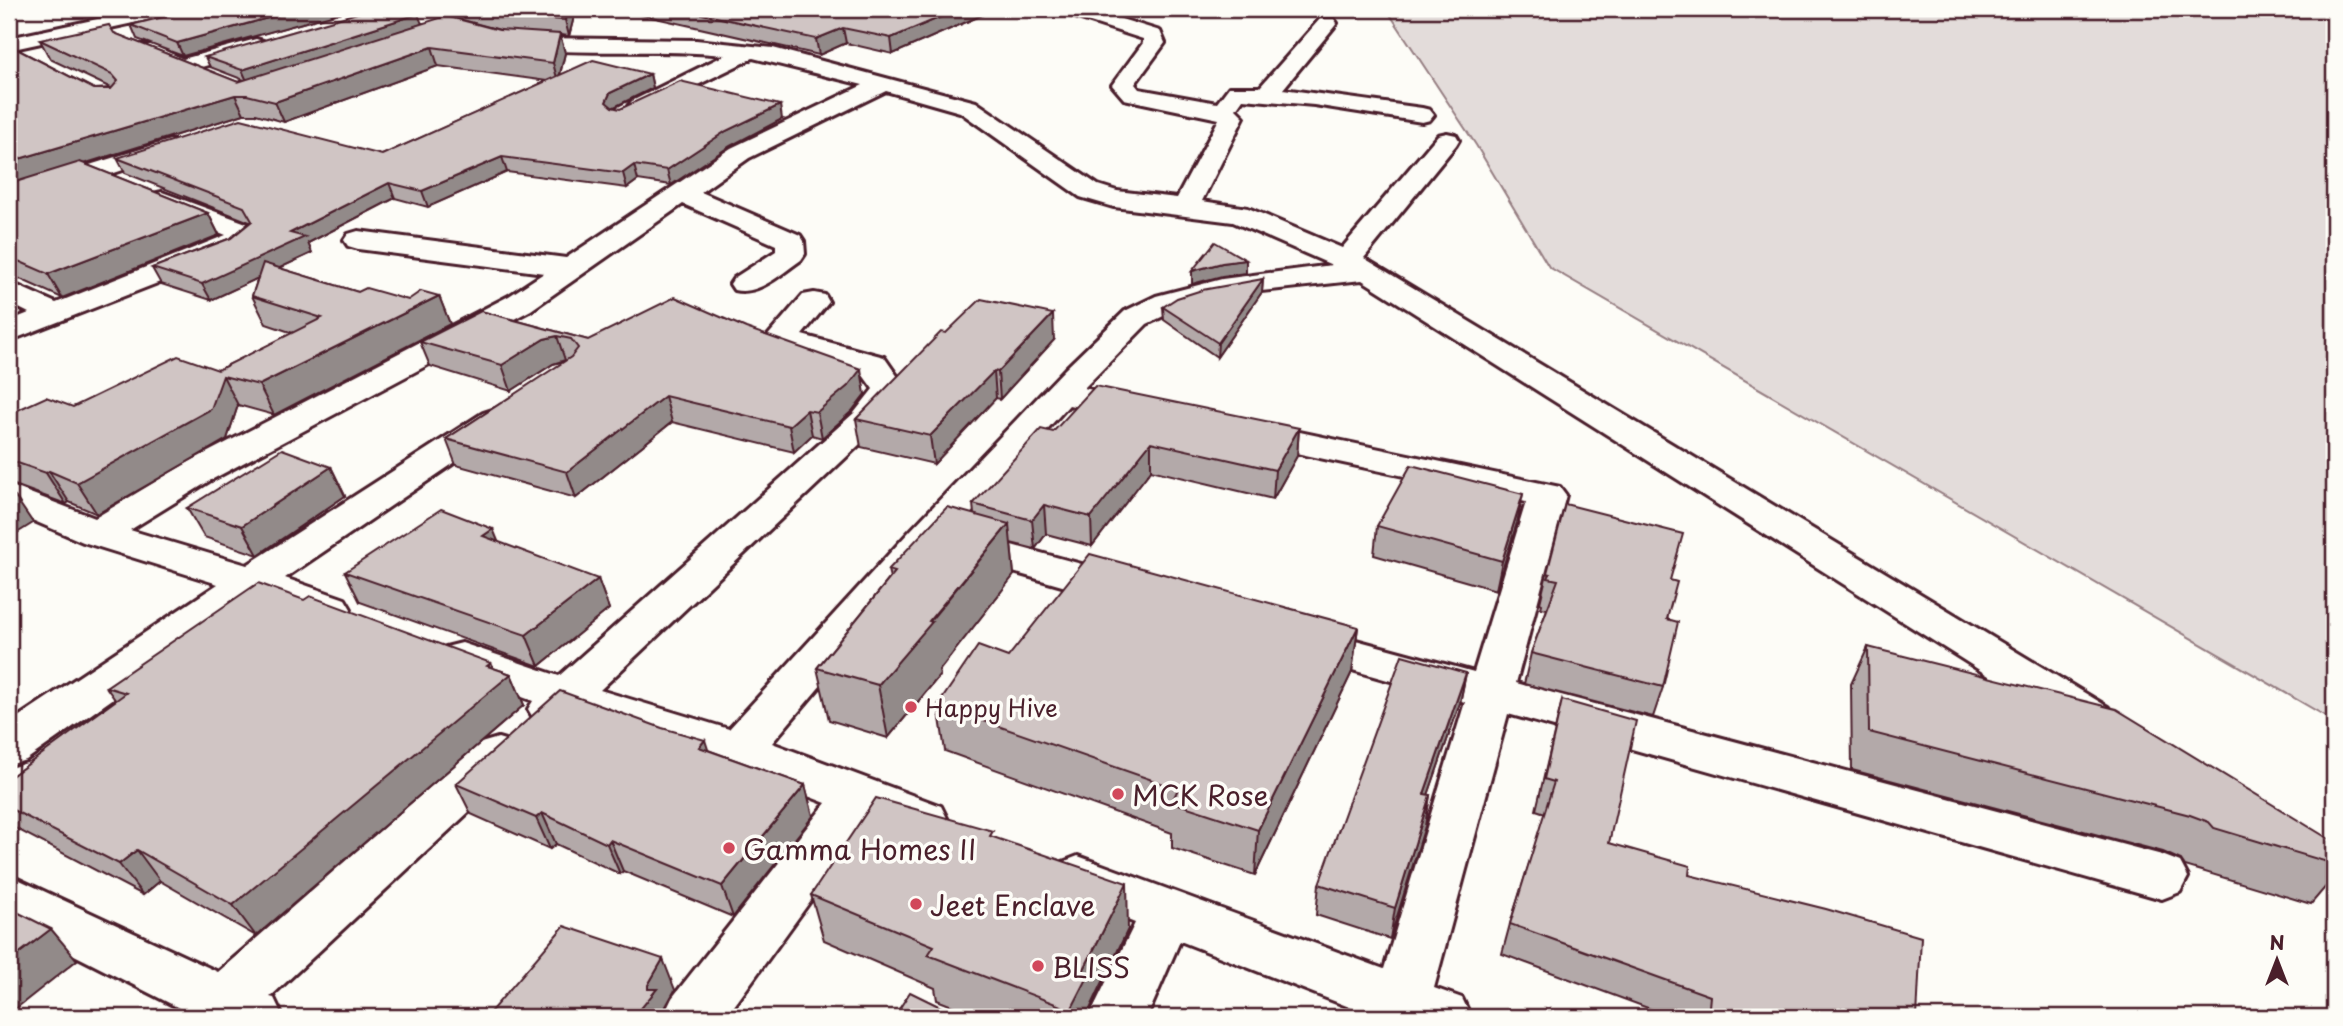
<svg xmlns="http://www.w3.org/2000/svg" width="2343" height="1026" viewBox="0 0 2343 1026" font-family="'Playpen Sans',sans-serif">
<rect width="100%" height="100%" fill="#fdfcf7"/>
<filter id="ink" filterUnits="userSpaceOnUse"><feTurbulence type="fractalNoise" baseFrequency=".0143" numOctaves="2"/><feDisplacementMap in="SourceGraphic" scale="14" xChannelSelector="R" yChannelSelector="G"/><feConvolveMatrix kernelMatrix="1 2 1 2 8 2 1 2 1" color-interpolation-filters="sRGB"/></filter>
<g filter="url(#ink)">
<path fill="#e3dcda" stroke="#967e82" stroke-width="2" d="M1210 9H2334V721L1549 267 1476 145 1389 13 1236 15Z"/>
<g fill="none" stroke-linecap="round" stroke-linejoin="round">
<g stroke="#4a1f2b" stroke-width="6">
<g id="minor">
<path d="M390 9H420L507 34 537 38 696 40 773 48 976 102 1098 185 1117 191 1177 198 1219 119 1124 99 1112 85 1143 43V39L1062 13 1059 9H1089L1160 31 1165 43 1135 84 1139 89 1217 103 1229 87H1260L1320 19H1334L1337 23 1334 27 1283 89 1422 108 1430 110 1434 115 1430 120 1422 122 1314 105 1243 99 1236 109 1244 117 1202 201 1248 208 1342 248 1438 135 1447 133 1456 135 1459 140 1456 145 1364 258 2108 707 2115 719 2108 731 2092 736 2076 731 1362 280 1252 292 1178 309 1147 324 1084 388 1146 402 1151 409 1146 416 1134 419 1069 405 900 592 772 743 941 806 948 820 941 834 923 840 869 820 726 1017H663L672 998 826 803 722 763 574 715C561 726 550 725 535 721L528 709 533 701 446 669 440 658 446 647 462 643 559 676 854 413 873 389 860 371 770 346 765 339 803 295 814 293 825 295 829 302 802 335 884 357 907 390 878 427 600 690 729 729 909 532 1065 369 1125 311 1156 296 1222 279 1332 265 1233 222 1114 207 1080 197 960 112 886 91 749 158 701 192 800 235 804 241 805 254 801 260C782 273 759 296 734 290L730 284 734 278 776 251V245L683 204 531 310 211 480 130 530 247 565 483 413 495 409 507 413 513 420 507 427 285 578 345 599 351 609 345 619 330 623 257 597 26 760 9 765V723L218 584 83 542 9 510V485L95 518 185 464 509 296 544 273 358 249 348 246 344 240 348 234 358 231 566 258 731 148 863 85 753 58 640 113 632 111 628 106 632 101 725 55C663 49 600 54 538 50 489 47 440 27 393 13Z"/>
<path d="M256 39 263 41 267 45 263 49 181 73 136 55 133 50 136 45H152L183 59Z"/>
<path d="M170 140 179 142 182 147 179 152 9 207V190Z"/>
<path d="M162 192 249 224 257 236 237 252 9 341V321L29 313 9 303V282L56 303 226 235 153 206 149 200 153 194Z"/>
<path d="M1248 421 1560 487 1566 495 1516 683 2162 855 2180 862 2188 877 2180 892 2162 899 1508 714 1434 988 1462 998 1471 1017H1375L1180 941 1147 1017H1089L1135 923 1060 893 1052 878 1060 863 1078 856 1384 969 1465 702 1289 652 1282 641 1289 630 1304 626 1474 672 1526 502 1235 440 1230 432 1235 424Z"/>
<path d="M964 532 1140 580 1146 590 1140 600 1125 604 950 554 944 545 950 536Z"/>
<path d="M498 738 515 743 522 756 515 769 270 997 274 998 283 1017H179L183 1010 9 922V875L218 972 481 743Z"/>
</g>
</g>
<g stroke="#4a1f2b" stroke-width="6">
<path id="major" d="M144 9H180L177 13 170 15 9 50V38Z"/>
</g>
<use href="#minor" fill="#fdfcf7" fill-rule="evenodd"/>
<use href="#major" fill="#fdfcf7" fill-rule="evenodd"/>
</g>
<g fill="#b3a9a9" stroke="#4a1f2b" stroke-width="2">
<path d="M195 9H353L183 56 137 39 131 25Z"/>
<path d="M422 9H576L569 36 560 35 565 53 560 75 650 74 653 88 614 108 620 109 782 119 730 146 671 185 638 180 627 188 507 172 428 207 395 198 308 243 312 253 279 268 358 292 408 300 439 296 450 324 274 415 238 405 227 439 97 514 69 502 66 504 9 483V414L73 407 218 370 293 333 266 324 252 296 258 278 211 300 161 284 152 268 231 238 250 222 125 173 117 158 382 155 547 81 438 66 284 122 256 114H244L84 164 208 213 219 235 62 298 9 274V45L94 89 111 88 50 59 40 40 114 33 238 82 244 80 210 67 205 57 422 23 504 31Z"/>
<path d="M616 9H996L893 54 846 43 819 55Z"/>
<path d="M1263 279 1262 292 1217 357 1164 320 1163 307Z"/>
<path d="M481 311 588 340 865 394 852 411 822 438 812 435 794 452 672 422 576 498 456 465 446 439 566 361 553 364 511 391 430 366 420 342Z"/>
<path d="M946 333 1054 340 1000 399 996 398 934 464 861 447 856 419Z"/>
<path d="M1299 428 1297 456 1273 499 1151 470 1092 546 1046 534 1035 549 1011 543 1014 575 939 671 940 675 888 738 829 720 817 668 890 578 888 570 974 514 973 504 1053 432Z"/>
<path d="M331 467 345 496 258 555 204 537 187 508Z"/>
<path d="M1517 523 1496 590 1374 555 1377 526Z"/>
<path d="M345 572 598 579 609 609 539 666 360 602Z"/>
<path d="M1547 573 1670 580 1663 687 1653 717 1524 684 1531 653 1547 609 1541 608 1542 604 1540 603Z"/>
<path d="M1358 627 1352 672 1255 875 1172 848V833L945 751 938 705 1008 657Z"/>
<path d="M1868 647 2334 842V877L2311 904 2185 866 2181 860 2163 852 1852 770 1851 684Z"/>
<path d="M493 668 511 674 524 705 256 936 160 881 143 895 9 825V778L116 701 106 687Z"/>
<path d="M1466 673 1460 703 1428 795H1430L1425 826 1390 939 1316 915 1319 884Z"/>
<path d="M1562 700 1609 843 1689 875 1917 1017H1672L1502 954 1510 924 1545 813 1536 810Z"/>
<path d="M708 750 805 785 813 816 733 917 623 871 620 874 556 844 550 849 471 814 456 784Z"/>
<path d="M994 837 1128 929 1091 1007V1017H980L937 1000 935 988 824 940 811 895Z"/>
</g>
<g fill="#928a89" stroke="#4a1f2b" stroke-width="2">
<path d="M301 9H353L183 56 177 43Z"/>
<path d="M568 9H576L569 36 565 20Z"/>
<path d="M960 9H996L893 54 891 38Z"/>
<path d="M418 14 422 24 247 81 242 70Z"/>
<path d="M843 28 846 43 819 55 816 39Z"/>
<path d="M560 34 565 53 558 82 553 63Z"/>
<path d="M432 47 438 66 284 122 275 102Z"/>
<path d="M650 74 653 88 614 107 610 116 606 102 610 93Z"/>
<path d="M235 95 244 114 9 187V162Z"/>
<path d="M780 105 782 119 730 146 671 185 667 170 726 131Z"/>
<path d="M502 157 507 172 428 207 422 191Z"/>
<path d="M634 165 638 180 627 188 623 173Z"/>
<path d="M389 183 395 198 308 243 312 253 211 300 202 284 290 233Z"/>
<path d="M208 213 219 235 62 298 48 274Z"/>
<path d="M1246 260V273L1222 276 1192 284V271L1222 263Z"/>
<path d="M1263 279 1262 292 1217 357 1218 343Z"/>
<path d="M439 296 450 324 274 415 259 385Z"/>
<path d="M1053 314 1054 340 1000 399 998 372Z"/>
<path d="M557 336 565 360 553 364 511 391 502 365 544 339Z"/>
<path d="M861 369 865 394 852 411 822 438 817 412Z"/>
<path d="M994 371 996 398 934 464 930 436Z"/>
<path d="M223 376 238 405 227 439 97 514 77 483Z"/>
<path d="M665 396 672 422 576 498 567 472Z"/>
<path d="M807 410 812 435 794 452 789 426Z"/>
<path d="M1299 428 1297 456 1273 499 1275 470Z"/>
<path d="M1151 442V470L1092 546 1091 517Z"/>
<path d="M331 467 345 496 258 555 242 526Z"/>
<path d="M49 471 69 502 66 504 46 473Z"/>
<path d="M12 492 33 523 9 538V494Z"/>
<path d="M1523 494 1517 523 1496 590 1502 561Z"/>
<path d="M1044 505 1046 534 1035 549 1032 520Z"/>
<path d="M1009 524 1014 575 939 671 940 675 888 738 878 685Z"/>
<path d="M493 529 505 558 483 536Z"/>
<path d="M598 579 609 609 539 666 526 635Z"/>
<path d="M1358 627 1352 672 1255 875 1258 830Z"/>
<path d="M491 663 500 683 511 674 524 705 256 936 233 905Z"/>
<path d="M1466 673 1460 703 1418 824 1424 794Z"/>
<path d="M9 707 15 716 9 721Z"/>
<path d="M705 740 715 771 699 747Z"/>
<path d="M805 785 813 816 733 917 722 886Z"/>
<path d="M1430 795 1425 826 1390 939 1395 908Z"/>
<path d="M542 813 556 844 550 849 536 818Z"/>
<path d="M610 840 623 871 620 874 607 844Z"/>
<path d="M137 850 160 881 143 895 119 864Z"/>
<path d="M1127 883 1128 929 1091 1007V1017H1072L1071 1010 1083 971Z"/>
<path d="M51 929 77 960 9 1014V961Z"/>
<path d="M663 959 675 990 665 1008 669 1017H634L648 985Z"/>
</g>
<g fill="#d0c5c4" stroke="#4a1f2b" stroke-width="2">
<path d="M195 9H301L177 43 131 25Z"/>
<path d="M371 9H403L418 14 242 70 205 57Z"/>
<path d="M474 9H568L565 20 503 16Z"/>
<path d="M679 9H960L891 38 843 28 816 39Z"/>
<path d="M446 16 499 30 560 34 553 63 432 47 275 102 247 95H235L9 162V45L94 89H111L118 81 112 74 40 40 109 25 114 33 238 82Z"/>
<path d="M593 60 650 74 610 93 606 102 612 107 620 109 680 81 780 105 726 131 667 170 634 165 623 173 502 157 422 191 389 183 290 233 305 237 202 284 152 268 231 238 252 221 244 207 117 158 241 119 382 155Z"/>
<path d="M80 162 208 213 48 274 9 257V184Z"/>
<path d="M1215 242 1246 260 1222 263 1192 271Z"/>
<path d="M263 263 358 292 366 288 408 300 421 291 439 296 259 385 223 376 211 409 77 483 49 471 46 473 9 460V414L46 397 73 407 178 356 218 370 322 318 252 296Z"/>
<path d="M1263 279 1218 343 1163 307 1177 298 1202 290Z"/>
<path d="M675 297 746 328 861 369 848 386 817 412 807 410 789 426 665 396 567 472 446 439 571 357 578 348 571 339 557 336 544 339 502 365 420 342 481 311 588 340Z"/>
<path d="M981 299 1053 314 998 372 994 371 930 436 856 419 941 332 946 333Z"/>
<path d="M1095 386 1299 428 1275 470 1151 442 1091 517 1044 505 1032 520 973 504 1041 429 1053 432Z"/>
<path d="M282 449 331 467 242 526 187 508Z"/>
<path d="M1411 465 1523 494 1502 561 1377 526Z"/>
<path d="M1565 504 1683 534 1670 580 1677 582 1667 619 1678 622 1663 687 1531 653 1558 580 1548 578 1550 574 1547 573Z"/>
<path d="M947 507 1009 524 929 621 932 622 878 685 817 668 895 572 888 570Z"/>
<path d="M441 509 493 529 483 536 598 579 526 635 345 572Z"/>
<path d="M1090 554 1358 627 1258 830 1172 802 1178 789 938 705 978 646 1008 657Z"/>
<path d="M258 583 304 600 310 596 491 663 487 666 511 674 233 905 137 850 119 864 9 808V778L126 693 106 687Z"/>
<path d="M1868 647 2116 709 2334 842V864L2214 828 2209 822 2190 815 1869 732Z"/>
<path d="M1402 655 1466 673 1424 794 1430 795 1395 908 1319 884Z"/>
<path d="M560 691 662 728 705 740 699 747 805 785 722 886 610 840 607 844 542 813 536 818 456 784Z"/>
<path d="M1562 700 1636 721 1609 843 1690 866 1689 875 1826 909 1921 937 1917 1017H1738L1709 1007 1710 996 1510 924 1554 782 1544 779Z"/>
<path d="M876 798 993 831 990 836 1127 883 1083 971 1084 974 1089 975 1071 1010 928 955 934 946 811 895Z"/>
<path d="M9 908 51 929 9 961Z"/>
<path d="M564 926 663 959 648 985V989H657L634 1017H486Z"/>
<path d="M910 992 961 1017H894Z"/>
</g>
</g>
<g fill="#d1495b" stroke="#fdfcf7" stroke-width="2.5">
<circle cx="911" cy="707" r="7"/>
<circle cx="1118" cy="794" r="7"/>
<circle cx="729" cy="848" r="7"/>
<circle cx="916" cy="904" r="7"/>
<circle cx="1038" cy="966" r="7"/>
</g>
<g text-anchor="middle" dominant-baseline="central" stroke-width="7" stroke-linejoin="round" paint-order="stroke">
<g font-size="24" fill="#4a1f2b" stroke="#fdfcf7" text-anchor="start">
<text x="925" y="707">Happy Hive</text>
</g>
<g font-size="28" fill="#4a1f2b" stroke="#fdfcf7" text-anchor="start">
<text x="1132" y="794">MCK Rose</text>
<text x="743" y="848">Gamma Homes II</text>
<text x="930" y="904">Jeet Enclave</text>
<text x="1052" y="966">BLISS</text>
</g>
</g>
<rect width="2343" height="1026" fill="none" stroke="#fdfcf7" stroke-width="35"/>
<rect x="18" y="18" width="2308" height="991" fill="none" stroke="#4a1f2b" stroke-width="2.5" filter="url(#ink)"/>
<g transform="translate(2277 960)" stroke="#fdfcf7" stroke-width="5" paint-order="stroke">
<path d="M0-5L12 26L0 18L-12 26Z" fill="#4a1f2b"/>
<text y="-10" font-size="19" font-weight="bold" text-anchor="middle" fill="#4a1f2b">N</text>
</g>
</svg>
